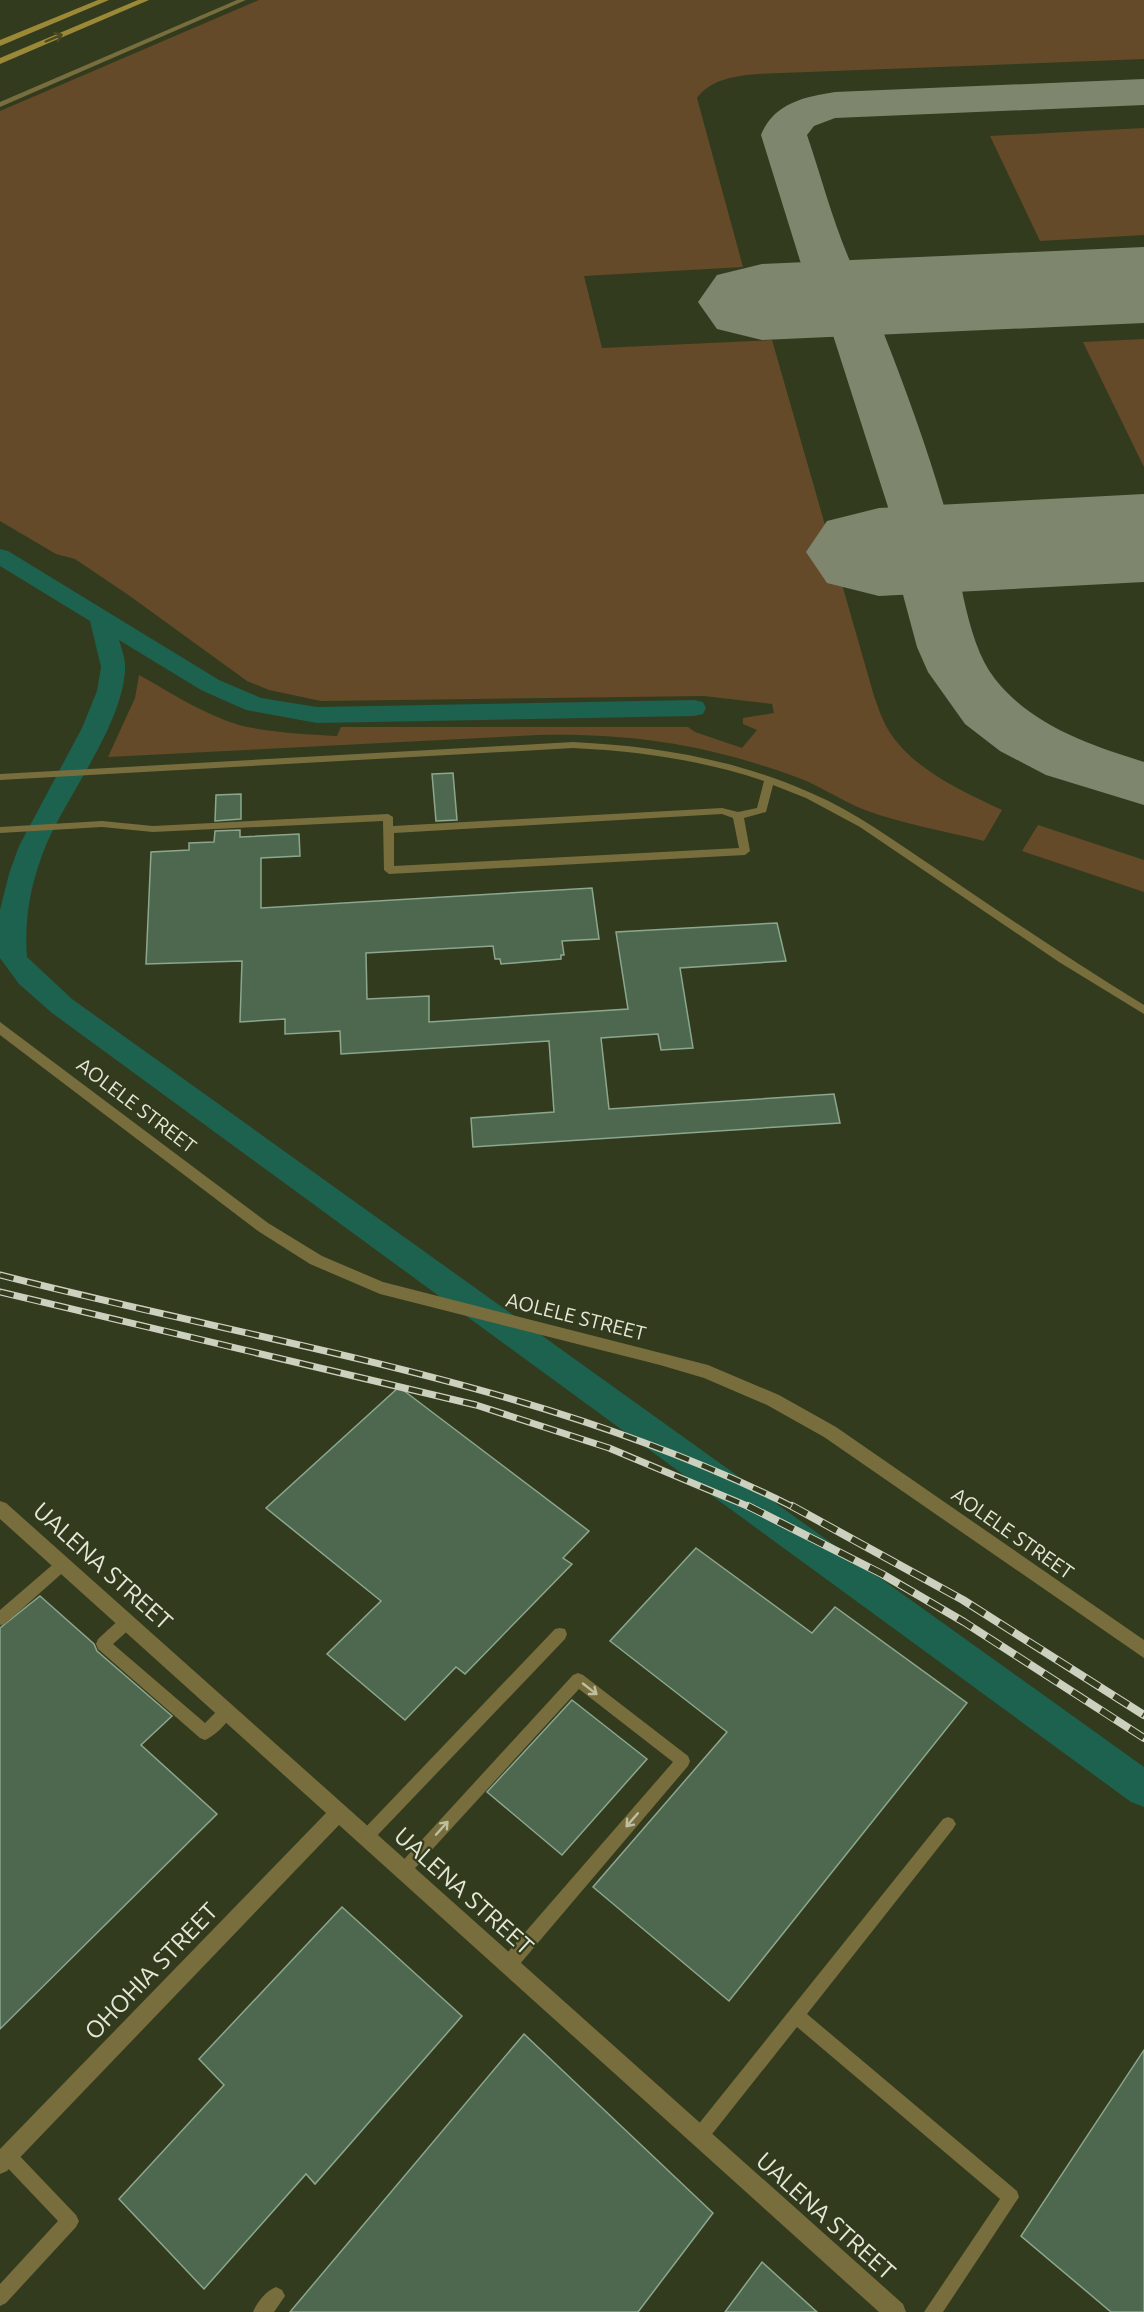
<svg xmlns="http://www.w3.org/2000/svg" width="1144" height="2312" viewBox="0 0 1144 2312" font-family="Ubuntu,sans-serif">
<rect width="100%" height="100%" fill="#333b1e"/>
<g fill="#644a29">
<path d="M259 0H1144V59L757 74C735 76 711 79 697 98L743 267 584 276 602 348 772 340 874 696C878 706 881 717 886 726 909 768 962 791 1002 810L984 841C945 831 902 824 865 810 842 801 822 787 799 778 709 745 634 733 539 735L108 757 135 698 139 675C171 693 203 714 239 725 271 733 305 734 337 736L341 727H688L695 732 742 748 757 730 743 724V718L774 713 772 704 704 696 321 701 269 690 247 681 127 594 75 559 56 554 0 521V111Z"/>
<path d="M1144 128V235L1040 241 990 136Z"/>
<path d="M1144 339V467L1083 342Z"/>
<path d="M1038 825 1144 860V892L1022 851Z"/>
</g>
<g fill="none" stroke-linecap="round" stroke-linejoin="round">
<path fill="#1d614f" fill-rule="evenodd" d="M0 549 8 551 219 680 261 698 317 707 694 700 703 702 706 708 703 714 694 716 317 723 246 710 201 690 119 640C122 650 126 660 125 671 121 727 69 792 46 845 31 882 24 917 27 957L72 999 1144 1767V1807L1131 1802 52 1013 19 984 0 958V910L9 874 19 846 82 728 97 691 101 667 90 621 0 566Z"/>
<path fill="#7f866e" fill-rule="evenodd" d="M1144 79V105L835 118 814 126 807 135C822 179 834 226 853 268 862 291 876 311 884 334 906 390 927 448 944 506 959 555 963 639 995 679 1032 726 1090 745 1144 762V805L1046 775 1000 751 965 724 928 672 917 647 902 591 888 507 832 332 802 267 761 135C774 103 804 97 835 92Z"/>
<g fill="#7f866e" fill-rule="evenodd">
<path d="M1144 247V323L762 340 717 329 698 302 717 275 762 264Z"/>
<path d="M1144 494V582L879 596 827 583 806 552 827 521 879 508Z"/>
</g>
</g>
<g fill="#4e6850" stroke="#8ba78d" stroke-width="1.5">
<path d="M453 773 457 820 436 821 432 774Z"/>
<path d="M241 794V819L215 821 216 795Z"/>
<path d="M240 830V837L299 834 300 856 261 858V908L592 888 599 939 562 941 564 955H561V959L501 964 500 959H495L493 946 366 953 367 999 429 996V1022L628 1009 616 932 777 923 786 961 680 968 693 1048 661 1050 658 1034 601 1038 609 1109 834 1094 840 1123 473 1147 471 1118 554 1112 549 1041 341 1054 340 1031 285 1034V1019L240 1022 242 961 146 964 151 852 189 850V843L214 842 215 831Z"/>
<path d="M399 1387 589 1531 563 1558 572 1564 465 1674 456 1667 405 1720 327 1654 381 1601 266 1508Z"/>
<path d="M696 1548 812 1633 835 1607 967 1703 729 2001 593 1887 727 1732 610 1641Z"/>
<path d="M40 1596 94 1644 97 1651 172 1716 141 1745 217 1814 0 2029V1628Z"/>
<path d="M572 1700 647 1759 562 1855 487 1792Z"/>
<path d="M342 1907 462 2016 315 2184 306 2174 204 2289 119 2199 224 2085 199 2059Z"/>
<path d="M524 2034 713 2213 638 2312H290Z"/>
<path d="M1144 2050V2312H1111L1021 2236Z"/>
<path d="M762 2262 817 2312H725Z"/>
</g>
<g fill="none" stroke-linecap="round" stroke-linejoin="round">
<g fill="#786d3d" fill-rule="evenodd">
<path d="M237 0H246L0 107V102Z"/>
<path d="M573 742C655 746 735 759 811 793 856 812 894 841 935 868 1004 915 1073 962 1144 1005V1014L1059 962 860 827 806 798 773 785 766 812 744 818 750 851 745 855 389 874 384 870 383 821 153 832 102 827 0 833V827L102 821 153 826 388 814 393 817V826L722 808 738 812 757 808 764 781C702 760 638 751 573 748L0 780V774ZM722 814 733 818 739 848 394 866V833Z"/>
<path d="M63 1558 68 1560 70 1564 68 1568 5 1624 0 1625V1610L58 1560Z"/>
<path d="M127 1616 132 1617 134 1622 132 1627 113 1644 205 1723 221 1707 226 1705 231 1707 233 1712C229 1722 215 1736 205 1740L200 1738 98 1649 96 1644 98 1639 122 1617Z"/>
<path d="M560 1628 565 1629 567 1634 565 1639 371 1842 366 1844 361 1842 358 1837 361 1832 555 1629Z"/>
<path d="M578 1673 583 1675 688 1756 690 1761 688 1766 514 1971 508 1973 502 1971 500 1965 502 1959 673 1762 579 1689 407 1877 402 1880 397 1877 394 1872 397 1867 573 1675Z"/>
<path d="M948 1817 953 1819 956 1824 953 1829 807 2014 1017 2191 1019 2197 943 2312H924L1000 2199 797 2027 705 2143 699 2145 693 2143 691 2137 693 2131 943 1819Z"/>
<path d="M8 2148 14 2150 76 2215 79 2221 76 2227 6 2303 0 2306V2284L58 2221 2 2162 0 2157 2 2150Z"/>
<path d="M276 2287 282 2290 285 2296 274 2312H253C257 2302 266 2291 276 2287Z"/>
</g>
<g fill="#786d3d" fill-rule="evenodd">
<path d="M0 1022 268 1223 322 1256 383 1282 708 1365 779 1395 836 1427 1144 1640V1658L824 1437 767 1405 704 1378 660 1365 380 1294 310 1264 258 1231 0 1035Z"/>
<path d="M0 1501 6 1503 903 2304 906 2312H879L339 1825 7 2171 0 2174V2149L326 1813 0 1519Z"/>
</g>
<g fill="#9b8938" fill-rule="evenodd">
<path d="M98 0H109L0 46V40Z"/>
<path d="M138 0H149L0 64V58Z"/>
</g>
<g stroke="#cbd1be" stroke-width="7">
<g id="rail-far1">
<path d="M0 1275C267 1344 547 1382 795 1508"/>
<path d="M0 1292 476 1405 609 1448 752 1508"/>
</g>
</g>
<g stroke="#cbd1be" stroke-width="8">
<g id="rail">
<path d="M748 1506 882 1574 964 1622 1144 1738"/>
<path d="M792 1506 963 1600 1144 1715"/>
</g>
</g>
<use href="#rail-far1" stroke="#333b1e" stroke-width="4.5" stroke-dasharray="14" stroke-linecap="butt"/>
<use href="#rail" stroke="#333b1e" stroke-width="6" stroke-dasharray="17" stroke-linecap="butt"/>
</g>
<defs><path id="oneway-shaft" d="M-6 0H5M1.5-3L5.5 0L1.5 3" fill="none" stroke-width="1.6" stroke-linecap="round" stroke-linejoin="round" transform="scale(1.5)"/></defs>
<use stroke="#484b23" href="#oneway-shaft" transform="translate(54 38) rotate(-23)"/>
<g stroke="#bebea1">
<use href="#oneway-shaft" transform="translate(590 1689) rotate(38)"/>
<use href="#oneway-shaft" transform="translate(632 1820) rotate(131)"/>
<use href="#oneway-shaft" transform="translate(442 1828) rotate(-48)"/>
</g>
<g text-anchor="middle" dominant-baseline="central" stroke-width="4.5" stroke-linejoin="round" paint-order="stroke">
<g font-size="20" fill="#e3e9d7" stroke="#333b1e">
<text transform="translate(137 1105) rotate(37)">AOLELE STREET</text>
<text transform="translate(576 1316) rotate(14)">AOLELE STREET</text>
<text transform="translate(1013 1533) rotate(35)">AOLELE STREET</text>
</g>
<g font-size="24" fill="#e3e9d7" stroke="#333b1e">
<text transform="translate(103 1566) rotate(42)">UALENA STREET</text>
<text transform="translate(464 1891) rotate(42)">UALENA STREET</text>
<text transform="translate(151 1971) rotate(-46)">OHOHIA STREET</text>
<text transform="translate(826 2216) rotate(42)">UALENA STREET</text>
</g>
</g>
</svg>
